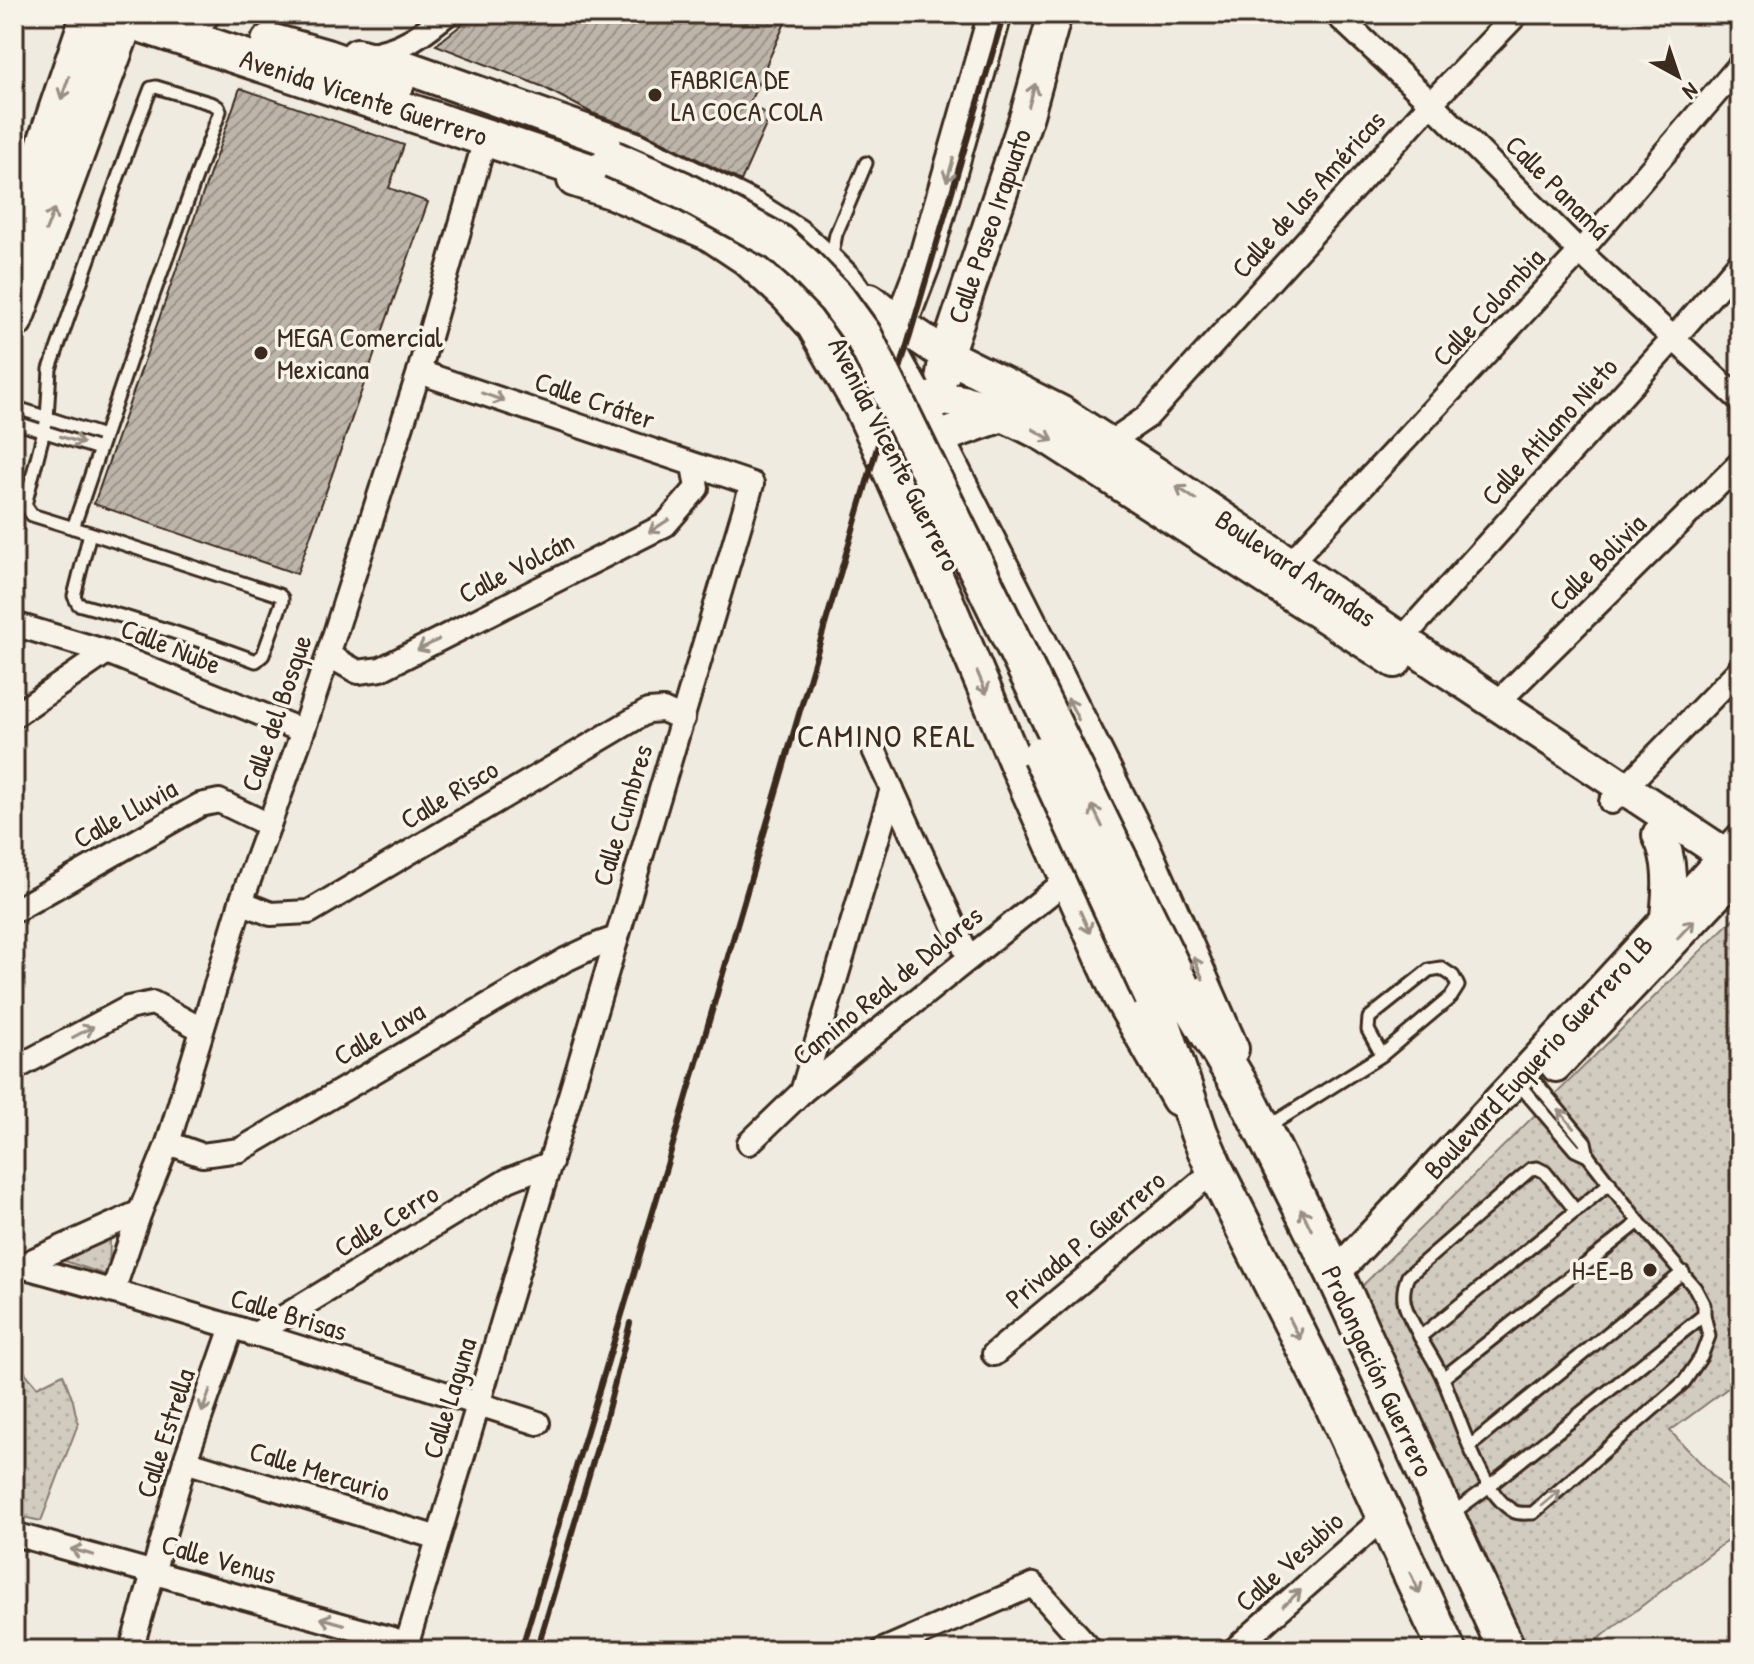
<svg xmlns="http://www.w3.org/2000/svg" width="1754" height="1664" viewBox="0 0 1754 1664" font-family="'Patrick Hand',sans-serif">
<defs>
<pattern id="green-dots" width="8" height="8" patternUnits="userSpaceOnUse" patternTransform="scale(2)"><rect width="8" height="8" fill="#d1cbc0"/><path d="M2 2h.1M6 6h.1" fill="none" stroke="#b4aea5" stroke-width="1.8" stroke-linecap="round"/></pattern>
<pattern id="building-hatch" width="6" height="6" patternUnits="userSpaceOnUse" patternTransform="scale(2)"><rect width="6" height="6" fill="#bdb5aa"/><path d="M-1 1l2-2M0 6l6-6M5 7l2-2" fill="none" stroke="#9b938a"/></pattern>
</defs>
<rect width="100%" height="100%" fill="#efebe0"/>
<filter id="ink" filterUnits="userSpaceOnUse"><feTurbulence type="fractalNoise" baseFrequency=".0125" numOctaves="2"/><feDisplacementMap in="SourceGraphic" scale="16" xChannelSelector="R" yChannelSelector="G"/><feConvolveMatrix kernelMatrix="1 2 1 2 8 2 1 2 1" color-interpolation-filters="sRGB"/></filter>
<g filter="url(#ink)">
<g fill="url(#green-dots)" stroke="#867a6f" stroke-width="2">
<path d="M1736 916 1740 919V1379L1670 1431 1740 1504V1531L1584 1650H1518L1357 1291Z"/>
<path d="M110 1238 109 1276 53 1257Z"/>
<path d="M14 1363 19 1365 37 1387 63 1374 73 1401 78 1424 41 1521 14 1515Z"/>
</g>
<g fill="url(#building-hatch)" stroke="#3b2a1e" stroke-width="2">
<path d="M475 14H789L749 104 770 116 741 181 641 131 592 113 541 86 436 45Z"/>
<path d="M240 88 404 145 389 188 428 202 297 574 94 504Z"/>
</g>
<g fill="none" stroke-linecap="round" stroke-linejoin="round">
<g stroke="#3b2a1e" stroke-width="17">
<g id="service">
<path d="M831 260 836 234 866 163"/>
<path d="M14 407 104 436"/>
<path d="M14 422 99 449"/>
<path d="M73 528 137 340 220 111 218 107 213 104 156 87 151 88 134 132 50 369 47 419 25 505 32 515 90 533 279 595 282 598V602L263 655 256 661C198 639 138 620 78 604L74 596 90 533"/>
<path d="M1517 1082 1575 1150 1588 1156"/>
<path d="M1266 1128 1382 1055 1451 997 1458 986 1453 976 1441 968 1429 970 1369 1018 1368 1030 1382 1055"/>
<path d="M1610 1183 1420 1337C1428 1352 1438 1366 1444 1381 1459 1415 1481 1496 1515 1512 1520 1514 1527 1513 1533 1513L1684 1382 1701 1357 1709 1336 1704 1315"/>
<path d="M1420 1337C1409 1314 1397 1302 1408 1276L1531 1169 1537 1168 1545 1172 1576 1211"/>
<path d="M1443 1378 1639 1222"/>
<path d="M1470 1446 1683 1272"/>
<path d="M1450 1515 1484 1490 1704 1315V1305L1695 1288 1639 1222 1588 1156 1585 1142 1538 1085"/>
</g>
</g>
<g stroke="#3b2a1e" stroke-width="28">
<g id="minor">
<path d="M1336 14 1431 103 1580 252 1740 400"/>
<path d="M204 20 209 14"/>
<path d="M368 54C401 51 422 34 447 14"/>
<path d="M1100 453 1109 443 1147 417 1431 103 1517 14"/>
<path d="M1281 573 1580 252 1740 65"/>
<path d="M14 624 107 652 303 731"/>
<path d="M1401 640 1674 338 1740 262"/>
<path d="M328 655 358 672 381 669 665 525 697 488 693 465"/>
<path d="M1497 703 1740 463"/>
<path d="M14 716 107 652"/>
<path d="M874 750 969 958"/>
<path d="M1611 802 1740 669"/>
<path d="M241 902 271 914 309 912 648 711 663 710 683 719"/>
<path d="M14 911 200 805 219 801 269 825"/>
<path d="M14 1069 128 1008 153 1003 201 1029"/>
<path d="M802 1092 892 789"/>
<path d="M168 1143 202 1155 240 1150 565 960 599 944 616 938"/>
<path d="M749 1143 802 1092 1067 880"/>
<path d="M21 1266C195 1313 366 1368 538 1423"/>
<path d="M18 1267 140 1212"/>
<path d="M113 1291 140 1212 168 1143 241 902 303 731 328 655 419 372 482 150"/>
<path d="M254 1335 508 1180 551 1163"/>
<path d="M994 1354 1215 1170"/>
<path d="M185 1461 438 1538"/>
<path d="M14 1534 407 1643"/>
<path d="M131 1650 185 1461 232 1327"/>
<path d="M405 1650 752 484 419 372"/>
<path d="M883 1650 1033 1585 1091 1650"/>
<path d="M1234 1650 1384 1517"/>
</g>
</g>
<g stroke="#3b2a1e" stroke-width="34">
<g id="tertiary">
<path d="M1556 1067 1740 872"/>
<path d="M1335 1274 1516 1081 1740 838"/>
</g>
</g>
<g stroke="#3b2a1e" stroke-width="38">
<g id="secondary">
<path d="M357 55 408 68 633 148 753 208 796 235 830 265 848 283 872 318 917 399 1143 846 1232 1049"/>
<path d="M574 180 614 193 708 233 747 259 787 296 813 325 861 408 878 445 951 610 1016 764 1119 996 1178 1099"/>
<path d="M870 300 901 325 946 355 1060 412 1176 487 1440 666 1724 854 1740 862"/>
<path d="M894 341 924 263 995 14"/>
<path d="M943 374 946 355 1027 115 1055 14"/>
<path d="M900 401C959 392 995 409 1046 436L1395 661"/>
<path d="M920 450 954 432 1005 414"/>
<path d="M1659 835C1672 860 1670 889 1667 917"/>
</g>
</g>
<g stroke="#3b2a1e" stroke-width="42">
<g id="primary">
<path d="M112 14 608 178"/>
<path d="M270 42 326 58 396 83"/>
<path d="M14 237 90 14"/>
<path d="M14 320 126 18"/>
<path d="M1181 987 1245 1094 1335 1274 1507 1650"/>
<path d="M1153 997 1199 1133 1215 1170 1329 1396 1447 1650"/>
</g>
</g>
<use href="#service" stroke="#f7f3e8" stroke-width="11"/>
<use href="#minor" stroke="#f7f3e8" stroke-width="22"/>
<use href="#tertiary" stroke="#f7f3e8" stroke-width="28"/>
<use href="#secondary" stroke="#f7f3e8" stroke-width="32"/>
<use href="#primary" stroke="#f7f3e8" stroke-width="36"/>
<g stroke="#3b2a1e" stroke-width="6">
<path d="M521 1650 666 1168 1004 14"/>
<path d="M537 1650 605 1421 630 1323"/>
</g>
<g stroke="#3b2a1e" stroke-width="42" stroke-linecap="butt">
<g id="primary-bridge">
<path d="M612 159 682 190 779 243 805 266 836 298 863 335 1181 987"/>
<path d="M1041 755 1153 997"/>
</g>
</g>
<use href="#primary-bridge" stroke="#f7f3e8" stroke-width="36"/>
</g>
<defs><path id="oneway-shaft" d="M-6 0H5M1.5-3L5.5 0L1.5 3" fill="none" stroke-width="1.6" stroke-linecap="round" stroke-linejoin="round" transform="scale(2)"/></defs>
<g stroke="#998e83">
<use href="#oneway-shaft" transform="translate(65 88) rotate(109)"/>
<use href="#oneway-shaft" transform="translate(1032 95) rotate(-74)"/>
<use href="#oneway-shaft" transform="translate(950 170) rotate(106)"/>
<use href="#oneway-shaft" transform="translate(50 220) rotate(-69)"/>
<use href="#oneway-shaft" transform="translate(493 397) rotate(19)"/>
<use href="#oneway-shaft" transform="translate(1043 435) rotate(30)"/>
<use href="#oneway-shaft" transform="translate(72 440) rotate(17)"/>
<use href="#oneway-shaft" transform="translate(1186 493) rotate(-146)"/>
<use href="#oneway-shaft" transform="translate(659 526) rotate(147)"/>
<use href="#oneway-shaft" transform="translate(428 645) rotate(153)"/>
<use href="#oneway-shaft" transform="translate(982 683) rotate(67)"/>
<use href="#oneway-shaft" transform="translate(1073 709) rotate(-117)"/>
<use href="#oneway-shaft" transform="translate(1097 816) rotate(-116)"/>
<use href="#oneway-shaft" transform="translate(1085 922) rotate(66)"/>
<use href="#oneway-shaft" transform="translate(1686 929) rotate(-47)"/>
<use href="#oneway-shaft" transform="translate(1198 968) rotate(-114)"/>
<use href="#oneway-shaft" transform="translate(83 1032) rotate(-28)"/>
<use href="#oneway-shaft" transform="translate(1566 1119) rotate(-129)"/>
<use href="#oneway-shaft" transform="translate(1306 1219) rotate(-116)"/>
<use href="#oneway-shaft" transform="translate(1295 1329) rotate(63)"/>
<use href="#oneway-shaft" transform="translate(206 1401) rotate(110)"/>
<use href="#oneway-shaft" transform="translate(1551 1498) rotate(-40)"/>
<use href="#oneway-shaft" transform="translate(82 1552) rotate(-165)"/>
<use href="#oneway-shaft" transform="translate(1415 1583) rotate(65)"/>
<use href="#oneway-shaft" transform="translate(1292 1598) rotate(-42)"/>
<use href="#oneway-shaft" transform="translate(332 1621) rotate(-164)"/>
</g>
</g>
<g fill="#3b2a1e" stroke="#f7f3e8" stroke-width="3">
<circle cx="655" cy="95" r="8"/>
<circle cx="261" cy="353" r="8"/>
<circle cx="1650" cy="1270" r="8"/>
</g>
<g text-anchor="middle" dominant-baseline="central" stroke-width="7" stroke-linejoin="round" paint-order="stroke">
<g font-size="28" fill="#3b2a1e" stroke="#f7f3e8" text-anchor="start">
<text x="671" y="79">FABRICA DE<tspan x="671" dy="32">LA COCA COLA</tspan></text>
<text x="277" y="337">MEGA Comercial<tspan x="277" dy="32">Mexicana</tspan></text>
<text x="1634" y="1270" text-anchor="end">H-E-B</text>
</g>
<g font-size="28" fill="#3b2a1e" stroke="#f7f3e8">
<text transform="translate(364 97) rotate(18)">Avenida Vicente Guerrero</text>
<text transform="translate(1558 187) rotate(45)">Calle Panamá</text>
<text transform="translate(1308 194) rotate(-48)">Calle de las Américas</text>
<text transform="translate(989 226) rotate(-71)">Calle Paseo Irapuato</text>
<text transform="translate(1488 307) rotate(-47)">Calle Colombia</text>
<text transform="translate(595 400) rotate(19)">Calle Cráter</text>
<text transform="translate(1549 431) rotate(-48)">Calle Atilano Nieto</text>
<text transform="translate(895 454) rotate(63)">Avenida Vicente Guerrero</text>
<text transform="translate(1597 562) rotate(-45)">Calle Bolivia</text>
<text transform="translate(516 567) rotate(-27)">Calle Volcán</text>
<text transform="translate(1296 568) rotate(34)">Boulevard Arandas</text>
<text transform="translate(171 646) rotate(22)">Calle Nube</text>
<text transform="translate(276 713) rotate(-71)">Calle del Bosque</text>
<text transform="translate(449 794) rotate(-31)">Calle Risco</text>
<text transform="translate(125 813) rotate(-29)">Calle Lluvia</text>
<text transform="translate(622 815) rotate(-73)">Calle Cumbres</text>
<text transform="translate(887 985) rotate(-39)">Camino Real de Dolores</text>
<text transform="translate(379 1033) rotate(-30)">Calle Lava</text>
<text transform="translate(1538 1057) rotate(-47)">Boulevard Euquerio Guerrero LB</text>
<text transform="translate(386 1220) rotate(-31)">Calle Cerro</text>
<text transform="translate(1085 1239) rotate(-40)">Privada P. Guerrero</text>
<text transform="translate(289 1314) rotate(17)">Calle Brisas</text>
<text transform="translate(1378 1371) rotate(65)">Prolongación Guerrero</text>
<text transform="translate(449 1398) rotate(-73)">Calle Laguna</text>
<text transform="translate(165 1433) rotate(-72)">Calle Estrella</text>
<text transform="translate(320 1471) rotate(17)">Calle Mercurio</text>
<text transform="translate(219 1559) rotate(16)">Calle Venus</text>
<text transform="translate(1289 1561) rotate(-42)">Calle Vesubio</text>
</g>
<g font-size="32" letter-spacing="2" fill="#3b2a1e" stroke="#f7f3e8">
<text x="887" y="735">CAMINO REAL</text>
</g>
</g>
<rect width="1754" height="1664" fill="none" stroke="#f7f3e8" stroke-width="48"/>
<rect x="24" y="24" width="1706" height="1616" fill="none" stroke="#3b2a1e" stroke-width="3" filter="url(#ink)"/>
<g transform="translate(1678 76) rotate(140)" stroke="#f7f3e8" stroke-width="6" paint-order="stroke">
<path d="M0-6L14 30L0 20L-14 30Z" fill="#3b2a1e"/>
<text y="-12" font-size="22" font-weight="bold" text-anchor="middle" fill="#3b2a1e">N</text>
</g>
</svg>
